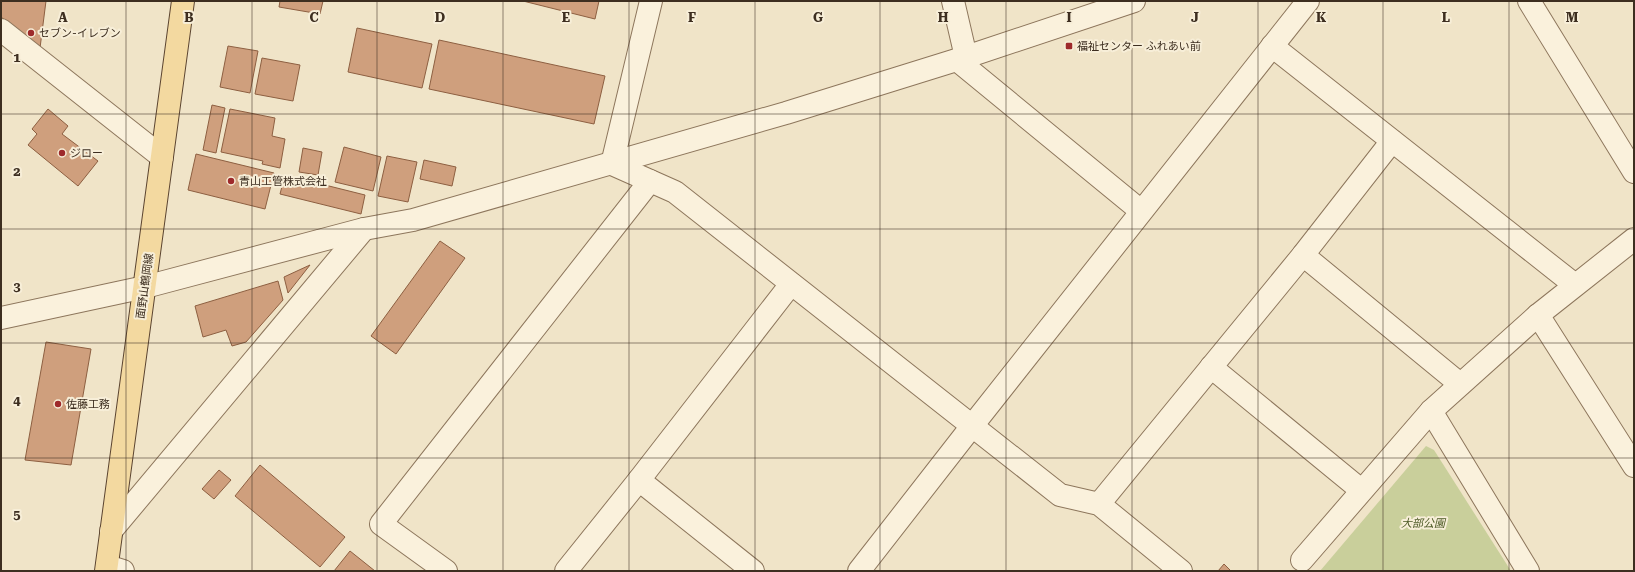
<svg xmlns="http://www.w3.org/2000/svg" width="1635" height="572" viewBox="0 0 1635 572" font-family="'Roboto Serif','Noto Sans JP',serif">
<rect width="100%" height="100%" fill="#f0e4c8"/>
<path fill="#c9cf9b" d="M1426 446 1434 450 1511 571H1320Z"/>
<g fill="#cf9f7d" stroke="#8d5f41">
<path d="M1 1H46L40 48 1 17Z"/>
<path d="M280 1H323L320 14 279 7Z"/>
<path d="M523 1H599L595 19Z"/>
<path d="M357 28 432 44 422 88 348 72Z"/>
<path d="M439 40 605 76 594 124 429 89Z"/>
<path d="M228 46 258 51 250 93 220 87Z"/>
<path d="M262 58 300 65 293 101 255 94Z"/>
<path d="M212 105 225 108 216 153 203 150Z"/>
<path d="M48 109 68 126 62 134 98 161 78 186 28 145 37 134 32 129Z"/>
<path d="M230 109 275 118 272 136 285 139 280 168 262 164 263 161 221 152Z"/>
<path d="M344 147 381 157 373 191 335 182Z"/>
<path d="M303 148 322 152 318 175 299 172Z"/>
<path d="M196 154 274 173 265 209 188 190Z"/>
<path d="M387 156 417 162 408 202 378 196Z"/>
<path d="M424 160 456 167 452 186 420 179Z"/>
<path d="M285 175 365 195 361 214 280 194Z"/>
<path d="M440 241 465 258 396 354 371 336Z"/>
<path d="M310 265 288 293 284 277Z"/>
<path d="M278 281 283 300 246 342 232 346 226 330 203 337 195 306Z"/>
<path d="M46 342 91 349 71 465 25 460Z"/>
<path d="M260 465 345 537 320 567 235 496Z"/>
<path d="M219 470 231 480 214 499 202 489Z"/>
<path d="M350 551 375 571H334Z"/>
<path d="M1224 564 1231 571H1218Z"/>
</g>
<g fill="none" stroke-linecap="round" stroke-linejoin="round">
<g stroke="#8d765c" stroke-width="24">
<g id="minor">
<path d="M953 1 966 57"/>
<path d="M1529 1 1634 172"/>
<path d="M1 30 162 157"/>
<path d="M1272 46 1575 285"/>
<path d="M957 60 1141 211"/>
<path d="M612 164 675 192 1060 495 1099 504 1181 571"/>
<path d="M612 164 651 1"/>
<path d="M1303 255 1460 384"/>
<path d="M1538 315 1634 466"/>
<path d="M1 318 145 287 364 229 413 220 786 113 966 57 1134 1"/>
<path d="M1211 367 1361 490"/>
<path d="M1431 411 1528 571"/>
<path d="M639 480 753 571"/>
<path d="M1099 504 1303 255 1392 141"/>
<path d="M111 531 364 229"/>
<path d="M1302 560 1431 411 1538 315 1634 239"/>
<path d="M107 566 123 571"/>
<path d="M446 571 381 524 650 181"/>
<path d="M566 571 639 480 791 284"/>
<path d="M859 571 972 426 1308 1"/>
</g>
</g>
<g stroke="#5b4430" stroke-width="24">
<path id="major" d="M106 571 183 1"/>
</g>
<use href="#minor" stroke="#faf1dc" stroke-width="22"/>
<use href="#major" stroke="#f3d9a0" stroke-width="22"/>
</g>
<path fill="none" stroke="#3d2e20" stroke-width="1" stroke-opacity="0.55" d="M126 1V571M252 1V571M377 1V571M503 1V571M629 1V571M755 1V571M880 1V571M1006 1V571M1132 1V571M1258 1V571M1383 1V571M1509 1V571M1 114H1634M1 229H1634M1 343H1634M1 458H1634"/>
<g fill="#9e2a2b" stroke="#f7eed8" stroke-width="1.5">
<circle cx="31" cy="33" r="4"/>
<rect x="1065" y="42" width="8" height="8" rx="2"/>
<circle cx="62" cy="153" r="4"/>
<circle cx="231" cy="181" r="4"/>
<circle cx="58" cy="404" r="4"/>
</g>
<g text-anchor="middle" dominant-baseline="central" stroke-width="4" stroke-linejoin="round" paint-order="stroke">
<g font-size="11" fill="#3d2e20" stroke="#f7eed8" text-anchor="start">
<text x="39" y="33">セブン-イレブン</text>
<text x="1077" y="46">福祉センター ふれあい前</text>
<text x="70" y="153">ジロー</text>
<text x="239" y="181">青山工管株式会社</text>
<text x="66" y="404">佐藤工務</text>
</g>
<g font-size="11" fill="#3d2e20" stroke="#f7eed8">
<text transform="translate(145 286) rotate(-82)">面野山鶴岡線</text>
</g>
<g font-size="11" font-style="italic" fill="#4d5a26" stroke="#f7eed8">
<text x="1423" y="523">大部公園</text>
</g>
</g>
<g font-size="13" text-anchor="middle" font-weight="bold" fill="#3d2e20" stroke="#f7eed8" stroke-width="4" stroke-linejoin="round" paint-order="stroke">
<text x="63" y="22">A</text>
<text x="189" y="22">B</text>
<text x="314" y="22">C</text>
<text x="440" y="22">D</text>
<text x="566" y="22">E</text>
<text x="692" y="22">F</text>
<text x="818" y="22">G</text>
<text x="943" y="22">H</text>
<text x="1069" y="22">I</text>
<text x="1195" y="22">J</text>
<text x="1321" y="22">K</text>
<text x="1446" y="22">L</text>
<text x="1572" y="22">M</text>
<text x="17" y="62">1</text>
<text x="17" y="176">2</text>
<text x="17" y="291">3</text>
<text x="17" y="405">4</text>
<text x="17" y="519">5</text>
</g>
<rect width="1635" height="572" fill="none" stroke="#3d2e20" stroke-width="4"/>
</svg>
